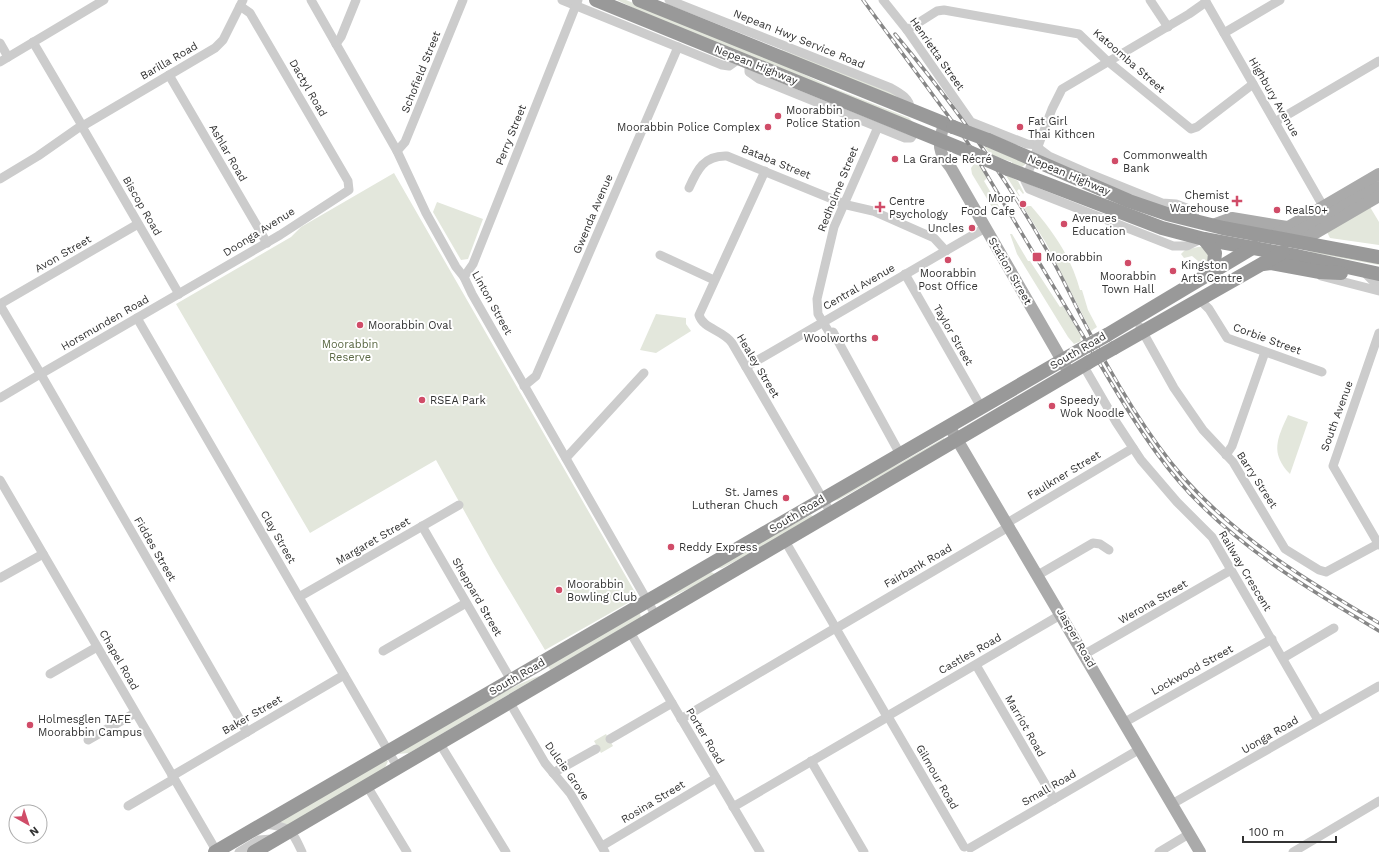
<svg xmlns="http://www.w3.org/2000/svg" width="1379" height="852" viewBox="0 0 1379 852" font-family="'Work Sans',sans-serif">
<rect width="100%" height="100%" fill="#fff"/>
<g fill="#e3e7dc">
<path d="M617 0H626L780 63 831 87 909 118 914 123 660 21Z"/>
<path d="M782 50 880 85 908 103 781 52Z"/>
<path d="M984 146 1027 163 1022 167 1012 164V162L991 155Z"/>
<path d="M974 164 980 166 987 178 984 181 1000 208 995 212 972 174 971 168Z"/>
<path d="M394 173 636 594 635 599 545 650 493 563 436 460 310 533 176 304 291 237 301 227Z"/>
<path d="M1005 174 1018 181 1024 193 1023 194 1019 189 1017 191 1020 196H1019Z"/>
<path d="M437 202 483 219 468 259 461 260 433 212Z"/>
<path d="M1028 206H1031C1053 231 1071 257 1080 290H1082L1088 310 1097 327 1091 331 1046 243 1024 208Z"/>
<path d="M1370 207 1379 222V245L1330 238 1327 232Z"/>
<path d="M1010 234H1012L1028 261H1030L1060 307 1063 306 1082 337 1080 338 1081 341 1074 344 1068 337 1017 254Z"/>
<path d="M1198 247H1205L1212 256 1202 271 1196 264 1198 261 1192 256 1184 258 1181 254 1185 250Z"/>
<path d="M1310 251 1379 263V265L1309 252Z"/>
<path d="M656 314 686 318V324L691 331 656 353 640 350Z"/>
<path d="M1288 415 1308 422 1290 474C1270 453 1277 439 1288 415Z"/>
<path d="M944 438 945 440 838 500 832 501 860 483 900 463Z"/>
<path d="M811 515 814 517 775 541 722 568 714 569 754 544Z"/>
<path d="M709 571 717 575 657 604V602Z"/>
<path d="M640 613 641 618 550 670 548 665Z"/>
<path d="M540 676 409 753 398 754C409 743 529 676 540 676Z"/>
<path d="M606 734 613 746 601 753 594 741Z"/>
<path d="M385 759 388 761 384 770 289 826 276 824Z"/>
</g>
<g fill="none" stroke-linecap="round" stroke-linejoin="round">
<g stroke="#ccc" stroke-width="9">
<path d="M311 0 397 151 426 213 456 267 464 277 472 294 656 616"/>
<path d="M562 0 722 65 729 66 740 58"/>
<path d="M669 0 891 88C900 93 911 99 910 110"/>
<path d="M883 0 907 30 971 122 1027 144 1038 145"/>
<path d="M1150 0 1168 27"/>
<path d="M1205 0 1323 206"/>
<path d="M907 30 937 11 944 10 1079 34 1105 59 1191 129 1197 127 1253 84"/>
<path d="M1224 33 1280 0"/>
<path d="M33 42 80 122"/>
<path d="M0 43 8 57"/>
<path d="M336 44 341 37 356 0"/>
<path d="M0 62 104 0"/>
<path d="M749 62V72L759 79 905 138H911L916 131"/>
<path d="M169 75 267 243"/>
<path d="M1275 122 1379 61"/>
<path d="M86 124 215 48 223 40 243 0"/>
<path d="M84 130 179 294"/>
<path d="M1037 147 1049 156 1090 174 1162 203 1176 204 1189 209 1194 213 1196 222"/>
<path d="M397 151 405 142 463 0"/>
<path d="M765 171 699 315C703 329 723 330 732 343L831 513"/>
<path d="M0 179 38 156 78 128"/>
<path d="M689 188C697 170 704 155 727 156L847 205 873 211 934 238 946 251"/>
<path d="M1203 238 1187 246H1173L1041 194 1029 189 1025 181 1052 109 1062 89 1189 14 1206 2"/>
<path d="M660 255 714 280"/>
<path d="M1364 272 1379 287"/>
<path d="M905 274 981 407"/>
<path d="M1321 276 1379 291"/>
<path d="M464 277 473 264 578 0"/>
<path d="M1199 299 1209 309 1227 338 1322 372"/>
<path d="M0 304 138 224"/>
<path d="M0 305 39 371"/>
<path d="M137 318 398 768"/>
<path d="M1140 327 1174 388 1203 430 1233 462 1285 549 1319 570 1326 572 1378 544"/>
<path d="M833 332 900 454"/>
<path d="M1379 333 1333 466 1379 545"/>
<path d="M834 337 829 332 818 314 817 299 834 227 878 127"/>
<path d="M1083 365 1116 422 1141 460 1177 502 1212 537 1318 720"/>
<path d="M746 367 985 228"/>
<path d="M44 372 280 235 349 190 348 181 250 13 240 6"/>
<path d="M43 378 247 732"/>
<path d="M524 386 536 376 678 47"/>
<path d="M0 398 37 376"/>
<path d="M1226 455 1232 446 1265 352"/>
<path d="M566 458 644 373"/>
<path d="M0 480 217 852"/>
<path d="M1007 523 1133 448"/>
<path d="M422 526 511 680"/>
<path d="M785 541 834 625"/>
<path d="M1038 575 1093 543 1100 544 1109 550"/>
<path d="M0 578 43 554"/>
<path d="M299 597 459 505"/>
<path d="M840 626 1010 526"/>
<path d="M630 632 760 852"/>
<path d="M838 632 885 713"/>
<path d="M383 651 466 603"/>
<path d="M1085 654 1231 570"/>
<path d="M1283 658 1334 628"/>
<path d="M976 665 1054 799"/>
<path d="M50 674 97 647"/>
<path d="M510 703 545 763 570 793 605 852"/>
<path d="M891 714 1062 614"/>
<path d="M681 719 832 630"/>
<path d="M890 720 964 847"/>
<path d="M1125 722 1272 639"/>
<path d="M610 739 672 703"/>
<path d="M88 740 135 713"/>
<path d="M440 744 506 852"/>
<path d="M811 761 864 852"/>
<path d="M553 773 596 749"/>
<path d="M172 776 344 675"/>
<path d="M367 786 407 852"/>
<path d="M1172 804 1379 686"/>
<path d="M128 806 174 779"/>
<path d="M733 807 884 719"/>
<path d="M264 824C290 827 291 828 302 852"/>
<path d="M602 846 716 778"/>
<path d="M970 848 1140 749"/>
<path d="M239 852 259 840 272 839"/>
<path d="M1159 852 1189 834"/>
<path d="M1293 852 1379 801"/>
</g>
<g stroke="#aaa" stroke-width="12">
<path d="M944 123C939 144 936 150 951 168L1067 369"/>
<path d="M1213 225 1232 218 1287 227"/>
<path d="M1271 237 1379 174"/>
<path d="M1285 239 1379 187"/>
<path d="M1300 242 1379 196"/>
<path d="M952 431 1200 852"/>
</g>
<g stroke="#999" stroke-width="14">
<path d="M596 0 969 152"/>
<path d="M639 0 953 127"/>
<path d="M988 140 1129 201 1167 214 1223 228 1379 257"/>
<path d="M1008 169 1162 228 1204 239 1297 256 1379 274"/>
<path d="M1204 239 1215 253 1214 264 1208 274"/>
<path d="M1263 264 1271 263 1320 272 1341 273"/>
<path d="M1107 335 1254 247"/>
<path d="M1114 348 1283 252"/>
<path d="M215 852 1087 346"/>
<path d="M254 852 1089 362"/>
</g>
<g stroke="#878787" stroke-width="3.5">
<g id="rail">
<path d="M863 0 966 140 1119 396C1143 435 1168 473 1201 505 1252 556 1317 594 1379 631"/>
<path d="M895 34C953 103 1005 176 1049 254 1061 274 1070 295 1081 316 1108 369 1145 433 1183 477 1238 539 1309 582 1379 623"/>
</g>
</g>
<use href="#rail" stroke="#fff" stroke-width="2" stroke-dasharray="6" stroke-linecap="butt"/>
<g stroke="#999" stroke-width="14">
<path d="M953 127 988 140"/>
<path d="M969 152 1008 169"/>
<path d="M1087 346 1107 335"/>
<path d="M1089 362 1114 348"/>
</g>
</g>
<g fill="#d04c68" stroke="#fff" stroke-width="1.5">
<circle cx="778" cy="116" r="4"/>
<circle cx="768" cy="127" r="4"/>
<circle cx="1020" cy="127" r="4"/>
<circle cx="895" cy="159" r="4"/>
<circle cx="1115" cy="161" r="4"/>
<path d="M1235 195h4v4h4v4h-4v4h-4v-4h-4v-4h4z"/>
<circle cx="1023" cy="204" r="4"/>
<path d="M878 201h4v4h4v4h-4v4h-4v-4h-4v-4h4z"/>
<circle cx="1277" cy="210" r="4"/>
<circle cx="1064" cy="224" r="4"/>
<circle cx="972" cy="228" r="4"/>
<rect x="1032" y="252" width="10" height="10" rx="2"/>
<circle cx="948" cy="260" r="4"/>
<circle cx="1128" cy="263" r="4"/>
<circle cx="1173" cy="271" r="4"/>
<circle cx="360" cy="325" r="4"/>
<circle cx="875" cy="338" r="4"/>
<circle cx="422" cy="400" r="4"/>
<circle cx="1052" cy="406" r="4"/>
<circle cx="786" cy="498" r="4"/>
<circle cx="671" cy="547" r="4"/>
<circle cx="559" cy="590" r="4"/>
<circle cx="30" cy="725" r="4"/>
</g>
<g text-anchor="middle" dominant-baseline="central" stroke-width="4" stroke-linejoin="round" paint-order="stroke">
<g font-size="11" fill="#323232" stroke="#fff">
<text transform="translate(799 39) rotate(22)">Nepean Hwy Service Road</text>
<text transform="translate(937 54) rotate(55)">Henrietta Street</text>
<text transform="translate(169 61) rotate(-30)">Barilla Road</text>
<text transform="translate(1129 61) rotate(41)">Katoomba Street</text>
<text transform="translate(756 65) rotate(22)">Nepean Highway</text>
<text transform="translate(421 72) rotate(-68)">Schofield Street</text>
<text transform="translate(308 88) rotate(60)">Dactyl Road</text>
<text transform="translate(1274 97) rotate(60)">Highbury Avenue</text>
<text transform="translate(511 135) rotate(-68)">Perry Street</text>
<text transform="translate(228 153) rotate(60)">Ashlar Road</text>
<text transform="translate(776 162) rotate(22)">Bataba Street</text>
<text transform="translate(1069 175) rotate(23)">Nepean Highway</text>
<text transform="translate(838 189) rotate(-68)">Redholme Street</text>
<text transform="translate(142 206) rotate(60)">Biscop Road</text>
<text transform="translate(593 214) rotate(-67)">Gwenda Avenue</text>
<text transform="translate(259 232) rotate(-32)">Doonga Avenue</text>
<text transform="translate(63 254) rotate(-30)">Avon Street</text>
<text transform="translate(1010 271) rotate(60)">Station Street</text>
<text transform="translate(859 287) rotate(-30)">Central Avenue</text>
<text transform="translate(492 303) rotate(61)">Linton Street</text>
<text transform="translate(105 323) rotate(-30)">Horsmunden Road</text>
<text transform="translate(953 335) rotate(60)">Taylor Street</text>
<text transform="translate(1267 339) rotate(20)">Corbie Street</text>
<text transform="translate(1078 351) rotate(-30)">South Road</text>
<text transform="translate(758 366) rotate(59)">Healey Street</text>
<text transform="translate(1337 416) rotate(-70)">South Avenue</text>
<text transform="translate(1064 475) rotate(-31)">Faulkner Street</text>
<text transform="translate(1257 480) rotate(57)">Barry Street</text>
<text transform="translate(797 514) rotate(-31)">South Road</text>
<text transform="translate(278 537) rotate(60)">Clay Street</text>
<text transform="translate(373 541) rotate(-30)">Margaret Street</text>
<text transform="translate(155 549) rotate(60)">Fiddes Street</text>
<text transform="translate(918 566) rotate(-30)">Fairbank Road</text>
<text transform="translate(1245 571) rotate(59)">Railway Crescent</text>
<text transform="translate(477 597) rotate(60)">Sheppard Street</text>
<text transform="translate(1153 602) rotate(-30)">Werona Street</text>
<text transform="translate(1076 638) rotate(60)">Jasper Road</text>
<text transform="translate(970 654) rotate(-30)">Castles Road</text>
<text transform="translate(119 660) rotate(60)">Chapel Road</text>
<text transform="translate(1192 670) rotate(-29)">Lockwood Street</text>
<text transform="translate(517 677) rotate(-30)">South Road</text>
<text transform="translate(252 715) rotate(-30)">Baker Street</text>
<text transform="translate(1025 726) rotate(60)">Marriot Road</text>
<text transform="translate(1270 735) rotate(-30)">Uonga Road</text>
<text transform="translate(705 736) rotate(59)">Porter Road</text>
<text transform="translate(567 771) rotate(55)">Dulcie Grove</text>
<text transform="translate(937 777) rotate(60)">Gilmour Road</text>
<text transform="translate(1049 788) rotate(-30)">Small Road</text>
<text transform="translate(653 802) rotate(-31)">Rosina Street</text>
</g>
<g font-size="11" fill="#323232" stroke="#fff" text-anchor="start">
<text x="786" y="110">Moorabbin<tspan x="786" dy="13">Police Station</tspan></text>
<text x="1028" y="121">Fat Girl<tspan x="1028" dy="13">Thai Kithcen</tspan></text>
<text x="760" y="127" text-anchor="end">Moorabbin Police Complex</text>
<text x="1123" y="155">Commonwealth<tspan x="1123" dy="13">Bank</tspan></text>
<text x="903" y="159">La Grande Récré</text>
<text x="1229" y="195" text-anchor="end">Chemist<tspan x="1229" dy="13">Warehouse</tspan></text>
<text x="1015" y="198" text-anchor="end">Moor<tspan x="1015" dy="13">Food Cafe</tspan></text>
<text x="889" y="201">Centre<tspan x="889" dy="13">Psychology</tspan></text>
<text x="1285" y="210">Real50+</text>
<text x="1072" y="218">Avenues<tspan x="1072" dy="13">Education</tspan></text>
<text x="964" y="228" text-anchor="end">Uncles</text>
<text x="1046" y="257">Moorabbin</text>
<text x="1181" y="265">Kingston<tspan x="1181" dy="13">Arts Centre</tspan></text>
<text x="948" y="273" text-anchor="middle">Moorabbin<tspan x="948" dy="13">Post Office</tspan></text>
<text x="1128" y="276" text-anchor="middle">Moorabbin<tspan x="1128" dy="13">Town Hall</tspan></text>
<text x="368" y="325">Moorabbin Oval</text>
<text x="867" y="338" text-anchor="end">Woolworths</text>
<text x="430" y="400">RSEA Park</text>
<text x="1060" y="400">Speedy<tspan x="1060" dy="13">Wok Noodle</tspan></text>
<text x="778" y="492" text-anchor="end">St. James<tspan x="778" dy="13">Lutheran Chuch</tspan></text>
<text x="679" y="547">Reddy Express</text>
<text x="567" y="584">Moorabbin<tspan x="567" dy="13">Bowling Club</tspan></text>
<text x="38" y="719">Holmesglen TAFE<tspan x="38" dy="13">Moorabbin Campus</tspan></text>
</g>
<g font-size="11" fill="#5a6844" stroke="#fff">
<text x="350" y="344">Moorabbin<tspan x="350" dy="13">Reserve</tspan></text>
</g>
</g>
<g transform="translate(28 824) rotate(141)"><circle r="19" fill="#ffffff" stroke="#adadad"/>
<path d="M0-3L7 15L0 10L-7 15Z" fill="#d04c68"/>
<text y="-6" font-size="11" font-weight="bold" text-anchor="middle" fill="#323232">N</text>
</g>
<path d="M1243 836v6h93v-6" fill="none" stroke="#323232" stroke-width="2"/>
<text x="1249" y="836" font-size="12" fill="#323232" stroke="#ffffff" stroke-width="3" paint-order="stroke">100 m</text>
</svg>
